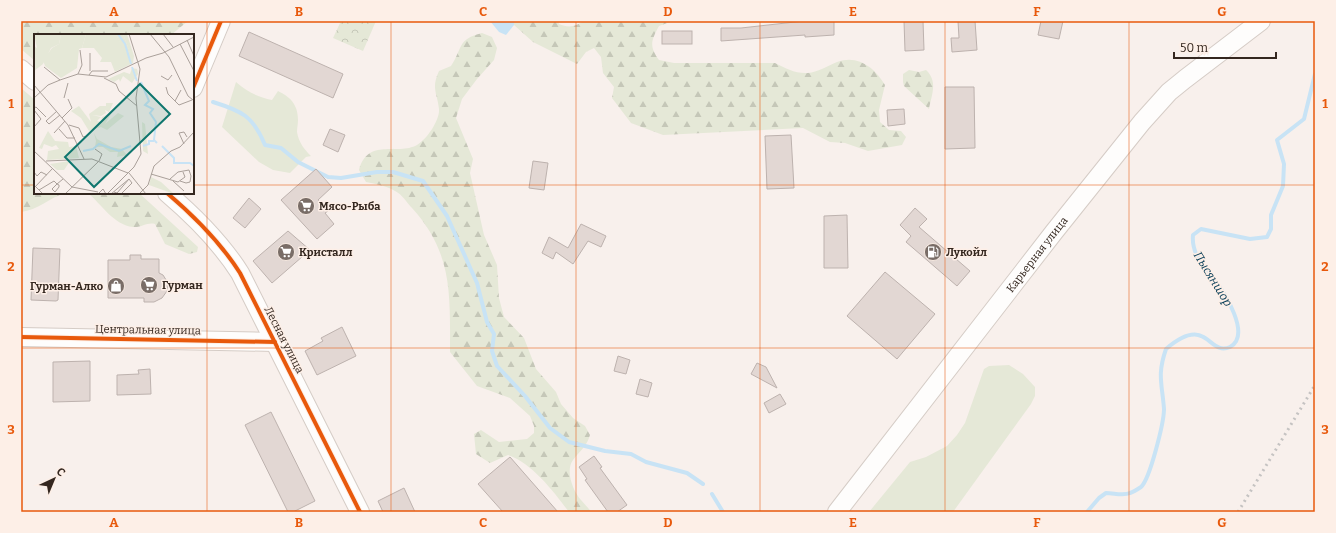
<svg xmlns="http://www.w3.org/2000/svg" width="1336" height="533" viewBox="0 0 1336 533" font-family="Bitter,serif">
<defs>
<pattern id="forest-firs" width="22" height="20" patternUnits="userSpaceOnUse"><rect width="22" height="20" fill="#e5e8d7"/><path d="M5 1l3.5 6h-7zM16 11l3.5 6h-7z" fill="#c5c7b8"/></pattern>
<pattern id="park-crowns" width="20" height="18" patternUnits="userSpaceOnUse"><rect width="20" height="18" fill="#e5e8d7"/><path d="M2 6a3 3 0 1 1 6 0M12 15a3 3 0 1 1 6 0" fill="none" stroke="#c5c7b8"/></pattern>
</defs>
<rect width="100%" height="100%" fill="#f8f0ec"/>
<g fill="#e5e8d7">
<path d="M236 82C247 92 258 97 272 100L278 91C290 97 298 104 298 120 298 124 297 128 297 132 299 143 304 149 311 156L306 157 290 173 273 170 259 162 222 127Z"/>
<path d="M1009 365 1023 374 1035 387V396L1031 404 953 512H869L910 462 926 457 947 446 957 435 965 423 984 369 989 366Z"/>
</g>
<g fill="url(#forest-firs)">
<path d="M21 21H188L171 35H35V61L21 49Z"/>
<path d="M514 21H558L559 24C568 28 575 27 584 21H673L659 26C651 41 649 46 659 60L674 63H775C785 68 796 74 808 73 817 72 828 66 837 62 858 54 875 68 885 85L879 110 880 122 889 130 901 131 906 137 902 145 868 151 845 143 830 142 803 128 663 135 631 123 612 98 614 87 603 73 601 57 594 48 586 52 577 64 533 42 514 25Z"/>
<path d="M482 33 492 37 497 48 494 60 477 79 462 99 456 118 473 159 470 173 484 235 497 265 499 298 504 317 524 338 536 369 556 392 561 404 573 418 585 426 590 435C587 446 580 451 573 460 565 471 573 491 581 500 585 505 588 507 591 512H569C554 492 532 463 508 455L490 463 476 454 474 434 481 430 499 442 527 439 534 433V426L530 416 510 398 477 386 450 352C450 295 453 253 412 208 407 203 402 194 395 191 387 186 376 184 366 182L359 170C368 137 397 156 417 145 427 139 440 120 439 109 437 92 431 88 439 71L451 66C463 48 457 39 482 33Z"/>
<path d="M909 70 919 72 926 70C938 81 932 94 929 109L904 86 903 82V74Z"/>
<path d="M21 88 35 100V193H65C49 198 38 210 21 212Z"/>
<path d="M88 193H139L198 247 197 252 189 254 165 244 155 224C147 222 141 228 133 227 114 225 101 204 88 193Z"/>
</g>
<path fill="url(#park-crowns)" d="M341 21H376L363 51 333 38Z"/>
<path fill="#c8e3f5" d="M490 21H514V25L506 35 499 32Z"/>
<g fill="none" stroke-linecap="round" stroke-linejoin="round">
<g stroke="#c8e3f5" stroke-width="4">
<path d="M213 102C242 111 253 116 265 145L281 148 298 162 328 177 341 178 377 172H393L423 181 447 216 477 283 487 322 494 334 492 351 497 366 525 396 550 428 569 442 605 451 631 454 646 462 687 473 703 484"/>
<path d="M712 494 723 512"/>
<path d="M1087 512 1099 498 1106 493C1114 493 1123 496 1130 493 1133 492 1138 489 1141 487 1150 479 1164 422 1164 409 1162 383 1157 375 1166 349 1208 313 1208 357 1230 347 1252 335 1224 292 1214 279 1210 274 1204 269 1201 263 1195 254 1192 245 1193 235L1201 229 1250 239 1267 237 1271 229V215L1283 186 1284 164 1277 140 1304 119 1315 74"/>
</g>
</g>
<g fill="#e2d7d3" stroke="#bdb2ae">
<path d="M804 21H834V35L805 37V35L721 41V28H741Z"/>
<path d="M904 21H923L924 50 905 51Z"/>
<path d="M958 21H975L977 50 952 52 951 38H959Z"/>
<path d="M1041 21H1063L1059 39 1038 35Z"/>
<rect x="662" y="31" width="30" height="13"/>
<path d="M249 32 343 74 333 98 239 56Z"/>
<path d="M945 87H974L975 148 945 149Z"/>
<path d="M904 109 905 124 888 126 887 110Z"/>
<path d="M330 129 345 135 338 152 323 145Z"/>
<path d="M791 135 794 188 767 189 765 136Z"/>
<path d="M533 161 548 163 544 190 529 188Z"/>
<path d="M316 169 332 187 318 200 328 211 325 213 334 224 317 239 281 200Z"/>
<path d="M249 198 261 209 245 228 233 218Z"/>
<path d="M915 208 927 219 919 227 970 271 957 286 906 242 911 236 900 225Z"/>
<path d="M847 215 848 268H824V216Z"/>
<path d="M581 224 606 236 601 247 588 241 573 264 556 252 553 259 542 253 549 237 568 248Z"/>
<path d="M288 231 310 250 272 283 253 261Z"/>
<path d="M33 248 60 249 58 300 56 301 31 300Z"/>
<path d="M130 255H141V259H159V273L163 275 168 283 167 291 162 298 154 302H144V298H108V260H130Z"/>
<path d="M885 272 935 314 897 359 847 316Z"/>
<path d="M342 327 356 356 317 375 305 351 323 341 321 338Z"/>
<path d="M618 356 630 360 626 374 614 371Z"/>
<path d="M90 361V401L53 402V362Z"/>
<path d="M757 363 766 367 777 388 751 374Z"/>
<path d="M150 369 151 394 117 395V375L139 374 138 370Z"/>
<path d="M640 379 652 383 648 397 636 394Z"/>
<path d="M780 394 786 404 769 413 764 403Z"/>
<path d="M271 412 315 501 293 512H288L245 425Z"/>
<path d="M594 456 602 467 600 468 627 505 617 512H608L585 480 587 479 579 467Z"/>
<path d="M510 457 558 512H503L478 484Z"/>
<path d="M404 488 415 512H383L378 501Z"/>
</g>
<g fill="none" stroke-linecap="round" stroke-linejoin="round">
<g stroke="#d5ccc6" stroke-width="20">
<g id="secondary">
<path d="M21 69 35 81"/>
<path d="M193 88 221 21"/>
<path d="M167 193C194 216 221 243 240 273L360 512"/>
<path d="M21 337 275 342"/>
<path id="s1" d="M837 512 1054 232 1142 122 1169 92 1185 79 1261 21"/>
</g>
</g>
<use href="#secondary" stroke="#fefdfc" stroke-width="18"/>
<path stroke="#c5c3c2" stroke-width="3" stroke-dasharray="2 4" stroke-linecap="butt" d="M1238 512 1315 385"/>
<g stroke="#fdefe7" stroke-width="6">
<g id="cycleway">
<path d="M193 88 221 21"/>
<path d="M167 193C194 216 221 243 240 273L360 512"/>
<path d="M21 337 275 342"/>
</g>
</g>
<use href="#cycleway" stroke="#e8590c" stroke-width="4"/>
</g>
<path fill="none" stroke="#e8590c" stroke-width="1" stroke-opacity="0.55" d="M207 21V512M391 21V512M576 21V512M760 21V512M945 21V512M1129 21V512M21 185H35M193 185H1315M21 348H1315"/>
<defs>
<g id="supermarket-disc" transform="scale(0.9)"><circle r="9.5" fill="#796d67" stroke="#fdefe7"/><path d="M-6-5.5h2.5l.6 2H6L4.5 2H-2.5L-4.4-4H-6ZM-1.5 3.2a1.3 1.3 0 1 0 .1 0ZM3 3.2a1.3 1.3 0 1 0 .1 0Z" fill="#fff"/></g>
<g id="fuel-disc" transform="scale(0.9)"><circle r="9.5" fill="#796d67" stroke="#fdefe7"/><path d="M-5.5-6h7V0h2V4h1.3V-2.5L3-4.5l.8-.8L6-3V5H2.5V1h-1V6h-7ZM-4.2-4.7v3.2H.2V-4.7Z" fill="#fff"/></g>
<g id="shop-disc" transform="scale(0.9)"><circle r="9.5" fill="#796d67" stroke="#fdefe7"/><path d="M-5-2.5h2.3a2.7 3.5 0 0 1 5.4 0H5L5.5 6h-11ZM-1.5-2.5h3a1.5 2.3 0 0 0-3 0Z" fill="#fff"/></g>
</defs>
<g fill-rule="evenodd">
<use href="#supermarket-disc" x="306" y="206"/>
<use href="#supermarket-disc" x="286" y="252"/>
<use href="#fuel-disc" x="933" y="252"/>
<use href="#supermarket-disc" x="149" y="285"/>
<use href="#shop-disc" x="116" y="286"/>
</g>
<g text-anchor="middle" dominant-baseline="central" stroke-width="3" stroke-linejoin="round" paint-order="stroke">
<g font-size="11" font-weight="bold" fill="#34271f" stroke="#fdefe7" text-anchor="start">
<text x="319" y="206">Мясо-Рыба</text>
<text x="299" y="252">Кристалл</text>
<text x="946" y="252">Лукойл</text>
<text x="162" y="285">Гурман</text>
<text x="103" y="286" text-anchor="end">Гурман-Алко</text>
</g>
<g font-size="11" fill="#34271f" stroke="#fdefe7">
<text stroke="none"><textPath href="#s1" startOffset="326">Карьерная улица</textPath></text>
<text transform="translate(148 330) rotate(1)">Центральная улица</text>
<text transform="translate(284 340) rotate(63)">Лесная улица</text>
</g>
<g font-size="12" font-style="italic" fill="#023a55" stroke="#fdefe7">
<text transform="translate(1213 279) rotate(58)">Пысяншор</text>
</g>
</g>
<g transform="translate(34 34)">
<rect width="160" height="160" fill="#f8f0ec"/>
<path d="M0 0H27L25 10 17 14 9 30 0 37V12L3 14ZM52 0H82L89 14 96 19 89 0H93L100 22 99 29 81 38 77 28H66L68 24 60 14H48ZM98 34 103 35 104 40 98 49 89 42 86 48 85 45 80 48 74 45 90 38 96 40ZM108 88 111 90 114 120 109 117ZM117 143 127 148 140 160 115 151Z" fill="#e5e8d7"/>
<path d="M72 69H79L75 78 71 76 72 79 67 82 58 81 67 83 63 87 67 88 68 83 78 78 71 90 84 79 90 82 73 96 67 93 55 97 47 84 37 77 45 72 57 88 55 80 66 72H72ZM14 97 21 107 34 108 35 113 42 112 45 124 13 126 14 117 25 115 22 111 18 113 10 110 8 115 5 114ZM60 99 63 105 77 113 88 115 93 121 83 123 84 118H76L69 113H61L62 107Z" fill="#e5e8d7"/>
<path d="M82 0H89L98 23 97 28 91 21Z" fill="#e5e8d7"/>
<path d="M27 0H52L48 14 45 15 43 34 27 44 11 32 9 26 18 14 25 10ZM36 127 30 136H23L16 130Z" fill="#e5e8d7"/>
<path fill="none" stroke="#c8e3f5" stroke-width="2" d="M84 0 91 10 97 30M98 33 103 47M107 48 115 67 111 71 119 75 116 79 122 88 120 106 123 109M109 112 115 110V107H120M128 112 140 124V129H156L160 132M49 117 59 115 65 110 85 117 97 112"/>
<path fill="none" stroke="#aaa09a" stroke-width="1" d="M116 0 135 23 154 62 159 66M129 0 139 13M153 6 160 22M146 10 160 37M56 19V37M10 33 26 46M44 40 48 31 46 16M55 41 58 37H74M127 42 134 46 138 41M70 44 82 50 85 57 103 72M0 51 34 91 50 125M132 53 134 60 145 71 158 66M0 64 14 51 26 46 44 40 72 43 112 24 129 19 160 3M30 64 34 49M141 67 147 56M0 74 2 73 12 83M0 76 7 85 0 93M23 77 12 87 15 90 26 81M28 84 38 74 34 65M35 91 45 94 49 103 53 102M25 95 33 104H41M20 99 31 87M150 110 145 99 150 98 153 103M0 117 38 153 64 158M12 127 58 125 94 139M0 138 3 142 7 138 13 141M95 139 112 160M117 140 144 148 151 143 149 138M136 145 144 138 155 136 157 142 156 148 152 149 146 147M139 147 150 157M0 151 9 160M0 154 19 134M5 156 20 147 23 150 25 151V153L21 158 18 155 23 150 29 145M80 158 83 159 95 145M31 160 65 127 68 120 61 115M64 160 69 155 72 160M73 160 100 133 107 120 102 64 106 35 95 0M77 160 95 145 98 149 87 160M105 160 114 151 120 132 137 117 146 113 160 98"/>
<path fill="#0f766e" fill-opacity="0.15" stroke="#0f766e" stroke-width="2" d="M106 50 136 80 60 153 31 123Z"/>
<rect width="160" height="160" fill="none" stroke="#34271f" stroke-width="2"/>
</g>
<rect width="1336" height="533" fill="none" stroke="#fdefe7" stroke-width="44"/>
<g transform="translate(54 479) rotate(44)" stroke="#fdefe7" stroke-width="3" paint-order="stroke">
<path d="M0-3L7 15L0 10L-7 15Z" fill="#34271f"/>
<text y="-6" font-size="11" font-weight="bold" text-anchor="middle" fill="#34271f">С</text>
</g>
<path d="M1174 52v6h102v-6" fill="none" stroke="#34271f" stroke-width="2"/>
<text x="1180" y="52" font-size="12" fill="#34271f" stroke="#fdefe7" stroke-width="3" paint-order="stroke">50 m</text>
<rect x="22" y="22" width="1292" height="489" fill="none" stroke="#e8590c" stroke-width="1.5"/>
<g font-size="13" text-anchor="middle" font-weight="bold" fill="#e8590c">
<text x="114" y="16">A</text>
<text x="299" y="16">B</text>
<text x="483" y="16">C</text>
<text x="668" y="16">D</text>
<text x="853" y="16">E</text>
<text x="1037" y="16">F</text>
<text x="1222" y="16">G</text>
<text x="11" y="108">1</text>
<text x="1325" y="108">1</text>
<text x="11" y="271">2</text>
<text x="1325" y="271">2</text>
<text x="11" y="434">3</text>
<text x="1325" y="434">3</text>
<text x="114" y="527">A</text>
<text x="299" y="527">B</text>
<text x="483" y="527">C</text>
<text x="668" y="527">D</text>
<text x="853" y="527">E</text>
<text x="1037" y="527">F</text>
<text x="1222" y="527">G</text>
</g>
</svg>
